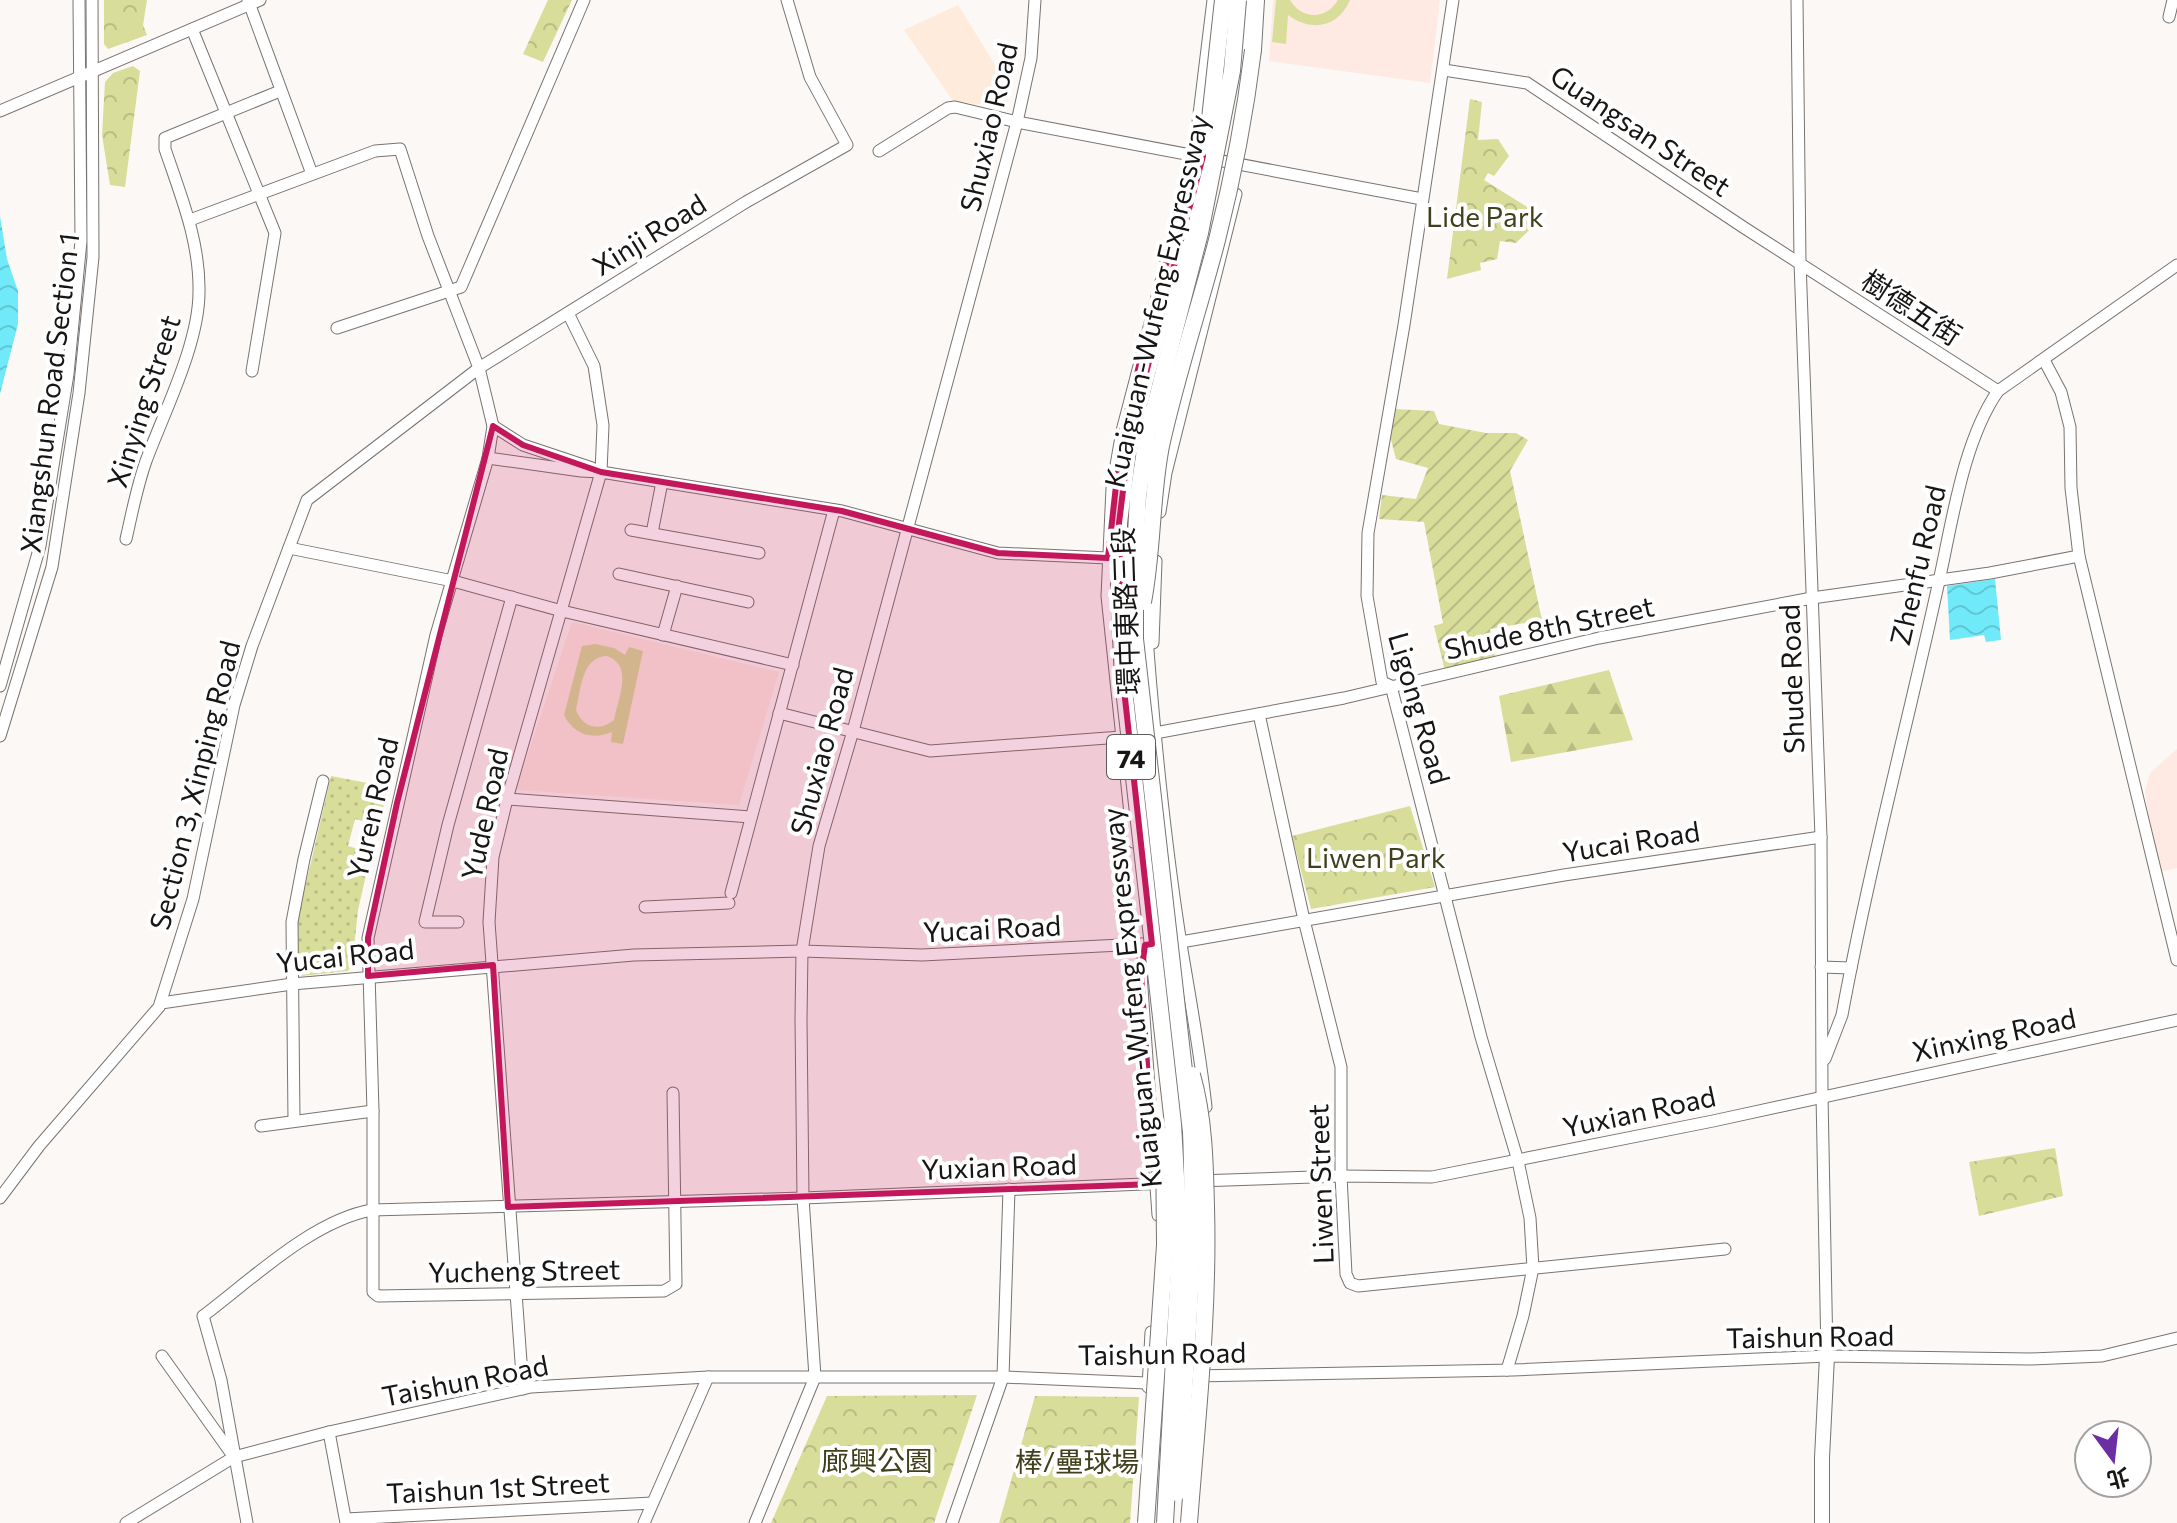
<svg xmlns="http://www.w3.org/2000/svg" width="2177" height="1523" viewBox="0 0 2177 1523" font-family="Commissioner,'Noto Sans TC',sans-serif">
<defs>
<pattern id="grass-dots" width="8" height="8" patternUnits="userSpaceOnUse" patternTransform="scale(2)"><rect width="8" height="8" fill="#d8dd9a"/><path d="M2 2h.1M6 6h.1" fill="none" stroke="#b9bd84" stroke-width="1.8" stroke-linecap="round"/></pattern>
<pattern id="forest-firs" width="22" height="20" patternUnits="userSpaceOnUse" patternTransform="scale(2)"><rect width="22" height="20" fill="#d8dd9a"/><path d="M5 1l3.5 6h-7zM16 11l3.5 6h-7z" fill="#b9bd84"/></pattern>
<pattern id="park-crowns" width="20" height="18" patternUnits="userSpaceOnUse" patternTransform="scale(2)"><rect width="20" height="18" fill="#d8dd9a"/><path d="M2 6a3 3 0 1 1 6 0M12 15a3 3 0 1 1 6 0" fill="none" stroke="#b9bd84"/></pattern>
<pattern id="garden-furrows" width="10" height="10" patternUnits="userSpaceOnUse" patternTransform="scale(2)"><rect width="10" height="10" fill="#d8dd9a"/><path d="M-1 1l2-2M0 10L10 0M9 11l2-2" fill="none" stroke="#b9bd84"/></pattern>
<pattern id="water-waves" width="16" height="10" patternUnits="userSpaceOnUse" patternTransform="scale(2)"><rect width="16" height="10" fill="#70eaf9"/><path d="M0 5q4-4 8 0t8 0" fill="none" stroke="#60c8d5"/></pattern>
</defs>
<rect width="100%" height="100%" fill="#fcf8f5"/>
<g fill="#feeae3">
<path d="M1273 0H1440L1430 83 1269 61Z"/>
<path d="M572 622 779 672 739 805 516 790Z"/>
<path d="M2177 749V868L2159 872 2145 792 2150 773Z"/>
</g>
<path fill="#feebdb" d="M958 5 997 68 1012 73 1007 108 953 101 904 30Z"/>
<path fill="url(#grass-dots)" d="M331 776 388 787 379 825 355 819 348 846 371 853 358 910 352 967 347 971 302 976 298 971V918Z"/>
<path fill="url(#forest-firs)" d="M1609 670 1633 740 1511 762 1499 696Z"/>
<g fill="url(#park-crowns)">
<path d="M104 0H147L143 25 147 35 108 49 104 44Z"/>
<path d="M548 0H572L543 62 523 54Z"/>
<path d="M133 66 140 71 125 187 110 185 102 135 105 82 113 73Z"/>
<path d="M1470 99 1482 102 1478 140 1498 139 1509 156 1494 176 1488 173 1484 180 1543 217 1516 243 1500 241 1497 259 1480 263 1481 270 1447 279Z"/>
<path d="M1410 806 1435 887 1311 909 1292 836Z"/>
<path d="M2055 1148 2063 1196 1979 1216 1969 1162Z"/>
<path d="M977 1395 934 1523H771L827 1396Z"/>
<path d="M1035 1396 1139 1397 1130 1523H999Z"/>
</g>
<path fill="url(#garden-furrows)" d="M1394 409 1434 411 1439 424 1486 433H1516L1528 440 1510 471 1542 620 1490 629 1496 660 1445 671 1434 626 1443 623 1424 522 1379 519 1382 495 1416 499 1428 468 1396 459 1390 436Z"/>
<g fill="#d8dd9a" fill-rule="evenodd">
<path d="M1276 0H1290C1302 20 1326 20 1338 0H1350C1338 28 1311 32 1288 15L1286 44 1272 42Z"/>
<path d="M595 644 614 648 625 655 629 647 643 651 623 744 611 742 612 732C592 740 574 735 564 715L582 646ZM607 656C634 665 618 699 614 720 599 732 583 728 576 710 581 690 581 657 607 656Z"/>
</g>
<g fill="url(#water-waves)">
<path d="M0 216 7 259 18 291V324L0 394Z"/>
<path d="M1995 579 2001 640 1986 642 1984 635 1950 640 1947 586Z"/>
</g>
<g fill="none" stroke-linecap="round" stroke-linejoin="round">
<g stroke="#777471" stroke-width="13">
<g id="minor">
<path d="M248 0 312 174"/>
<path d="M1453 0 1404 325 1368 533 1367 596 1382 682 1391 686 1481 1037 1518 1161 1530 1218 1533 1268 1523 1316 1507 1370"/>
<path d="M1797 0 1800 262 1821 837 1822 1095 1827 1356"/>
<path d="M2169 17 2173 0"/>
<path d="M192 29 275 233 252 371"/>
<path d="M1243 70 1248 0"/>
<path d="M1444 70 1527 83 1743 227 1998 391"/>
<path d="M0 111 260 0"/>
<path d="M879 151 948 108 955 107 1017 122 1422 199"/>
<path d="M190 220 375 151 400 149 428 236 479 368 493 426 488 458 436 635 368 938 373 1111V1292L378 1296 664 1291 676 1284 673 1093"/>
<path d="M337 328 461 287 584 0"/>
<path d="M2044 360 2061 392 2070 427 2071 488 2079 556"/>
<path d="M493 426 523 445 592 468"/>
<path d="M488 458 581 471 601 472 842 511 998 553 1108 558"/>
<path d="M1160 512 1166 473 1236 194"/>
<path d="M631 530 759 553"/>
<path d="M652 533 662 482"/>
<path d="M126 539C132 513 137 486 146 461 164 412 199 344 199 292 200 242 181 196 165 149V138L280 91"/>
<path d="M289 548 453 581 562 611 793 665"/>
<path d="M619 574 748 602"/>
<path d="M1144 597C1152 712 1163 829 1181 944 1190 998 1200 1052 1206 1107"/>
<path d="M663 635 677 586"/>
<path d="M1153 643 1156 561"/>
<path d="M0 686 40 546 68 374 81 241 79 0"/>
<path d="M779 713 930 751 1121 737"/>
<path d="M1259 714 1304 920 1341 1067V1176L1346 1274 1350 1283 1358 1286 1725 1249"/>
<path d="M1155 733 1344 698 1599 638 1812 598 1990 573 2079 556 2177 960"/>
<path d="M0 736 52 567 79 393 93 257 92 0"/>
<path d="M507 799 751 817"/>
<path d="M1133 842 1107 596 1112 488 1122 431 1194 155 1213 0"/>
<path d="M731 893 834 510"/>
<path d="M645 907 729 903"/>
<path d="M458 922H425L448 825 512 597"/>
<path d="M1145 945 1141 974 1158 1215"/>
<path d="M1821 967 1851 968"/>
<path d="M161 1003 292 984 634 955 802 951 922 955 1181 942 1564 875 1821 837"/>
<path d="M1825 1059 1842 1015C1869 869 1907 726 1939 581 1952 523 1963 441 1998 391L2177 265"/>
<path d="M294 1120 292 922 304 859 323 781"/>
<path d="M261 1126 373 1111"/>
<path d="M1198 1181 1341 1176 1432 1177 1713 1121 2177 1020"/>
<path d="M0 1198 39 1146 159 1007 193 899 234 705 252 646 307 500 479 368 746 202 847 145 810 77 787 0"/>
<path d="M1166 1344 1169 1305"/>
<path d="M162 1356 231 1453"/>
<path d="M1194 1376 1513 1370 1827 1356 2030 1359 2102 1356 2177 1338"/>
<path d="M1148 1387 1151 1332"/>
<path d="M523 1389 489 922 493 857 507 799 601 472 603 425 594 366 568 313"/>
<path d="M329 1432 346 1523"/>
<path d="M346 1519 652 1503"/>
<path d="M126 1523 234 1457 329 1432 531 1387 708 1377H1003L1147 1383 1162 1381"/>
<path d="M247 1523 221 1380 203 1316C251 1280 313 1220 372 1210L803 1198 1169 1183"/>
<path d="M644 1523 708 1377"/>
<path d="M755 1523 815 1377 803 1198 801 1019 802 951 819 846 853 731 1017 122 1031 58 1035 0"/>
<path d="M952 1523 1003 1377 1009 1189"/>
</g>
</g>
<g stroke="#777471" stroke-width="16">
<path id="major" d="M1822 1523V1458L1827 1356"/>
</g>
<g stroke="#777471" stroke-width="18">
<path id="highway" d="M1253 50 1256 0"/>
</g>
<use href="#minor" stroke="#fff" stroke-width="11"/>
<use href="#major" stroke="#fff" stroke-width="14"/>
<use href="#highway" stroke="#fff" stroke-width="16"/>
<g stroke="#777471" stroke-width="18" stroke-linecap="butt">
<g id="highway-bridge">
<path d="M1143 602C1153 550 1151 497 1161 446 1176 377 1199 309 1217 240 1233 177 1245 115 1253 50"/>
<path d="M1177 1493C1185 1373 1196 1253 1191 1132L1135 639V554L1138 496 1147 437 1200 233 1232 71 1238 0"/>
<path d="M1146 1523 1165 1245 1164 1136"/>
<path d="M1165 1523 1180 1248 1173 1124 1123 680 1119 593V523L1130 434 1187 230 1209 128 1223 0"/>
<path d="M1189 1523C1197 1418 1209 1313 1206 1207 1205 1163 1204 1117 1192 1075"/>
</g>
</g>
<use href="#highway-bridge" stroke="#fff" stroke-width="16"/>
</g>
<path fill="#c2185b" fill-opacity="0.2" stroke="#c2185b" stroke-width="6" stroke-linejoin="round" d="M1194 155 1203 156 1130 434 1119 523 1123 680 1152 944 1145 945 1141 974 1155 1184 508 1207 493 965 368 976V938L397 803 493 426 523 445 601 472 842 511 998 553 1108 558 1122 431Z"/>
<g text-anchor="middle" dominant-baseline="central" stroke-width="8" stroke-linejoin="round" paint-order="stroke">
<rect fill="#fff" stroke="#5d5c5b" stroke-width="2" x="1107" y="735" width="48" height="44" rx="6"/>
<g font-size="26" font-weight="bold" fill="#171615">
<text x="1131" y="757">74</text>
</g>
<g font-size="28" fill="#171615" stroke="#fff">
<text transform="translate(988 127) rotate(-77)">Shuxiao Road</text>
<text transform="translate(1641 130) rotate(34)">Guangsan Street</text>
<text transform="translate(649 234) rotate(-32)">Xinji Road</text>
<text transform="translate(1156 301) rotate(-77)">Kuaiguan-Wufeng Expressway</text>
<text transform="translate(1912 307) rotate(33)">樹德五街</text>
<text transform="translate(49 393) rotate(-83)">Xiangshun Road Section 1</text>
<text transform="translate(143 401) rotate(-72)">Xinying Street</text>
<text transform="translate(1917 565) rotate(-77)">Zhenfu Road</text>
<text transform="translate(1125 611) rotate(-92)">環中東路三段</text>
<text transform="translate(1549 627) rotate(-12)">Shude 8th Street</text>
<text transform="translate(1791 679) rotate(-92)">Shude Road</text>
<text transform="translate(1420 708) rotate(74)">Ligong Road</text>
<text transform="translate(821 751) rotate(-75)">Shuxiao Road</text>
<text transform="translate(194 785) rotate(-76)">Section 3, Xinping Road</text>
<text transform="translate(372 808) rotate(-77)">Yuren Road</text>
<text transform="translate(484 814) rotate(-78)">Yude Road</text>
<text transform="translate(1631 841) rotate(-9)">Yucai Road</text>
<text transform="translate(992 928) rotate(-3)">Yucai Road</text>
<text transform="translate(345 955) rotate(-6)">Yucai Road</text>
<text transform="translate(1131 998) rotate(-96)">Kuaiguan-Wufeng Expressway</text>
<text transform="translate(1994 1034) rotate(-12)">Xinxing Road</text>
<text transform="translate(1639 1111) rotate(-12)">Yuxian Road</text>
<text transform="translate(999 1166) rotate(-2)">Yuxian Road</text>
<text transform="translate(1320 1184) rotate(-92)">Liwen Street</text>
<text transform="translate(524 1270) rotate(-1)">Yucheng Street</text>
<text transform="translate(1810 1336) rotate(-1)">Taishun Road</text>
<text transform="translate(1162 1353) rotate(-1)">Taishun Road</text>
<text transform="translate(465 1380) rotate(-11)">Taishun Road</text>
<text transform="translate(498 1487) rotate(-3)">Taishun 1st Street</text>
</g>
<g font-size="28" fill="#40411c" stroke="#fff">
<text x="1485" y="216">Lide Park</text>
<text x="1376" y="857">Liwen Park</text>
<text x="877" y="1460">廊興公園</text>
<text x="1077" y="1461">棒/壘球場</text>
</g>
</g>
<g transform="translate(2113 1459) rotate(165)"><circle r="38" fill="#ffffff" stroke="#a2a2a1" stroke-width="2"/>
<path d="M0-6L14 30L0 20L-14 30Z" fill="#6e2ea3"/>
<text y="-12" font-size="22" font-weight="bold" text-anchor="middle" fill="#171615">北</text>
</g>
</svg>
